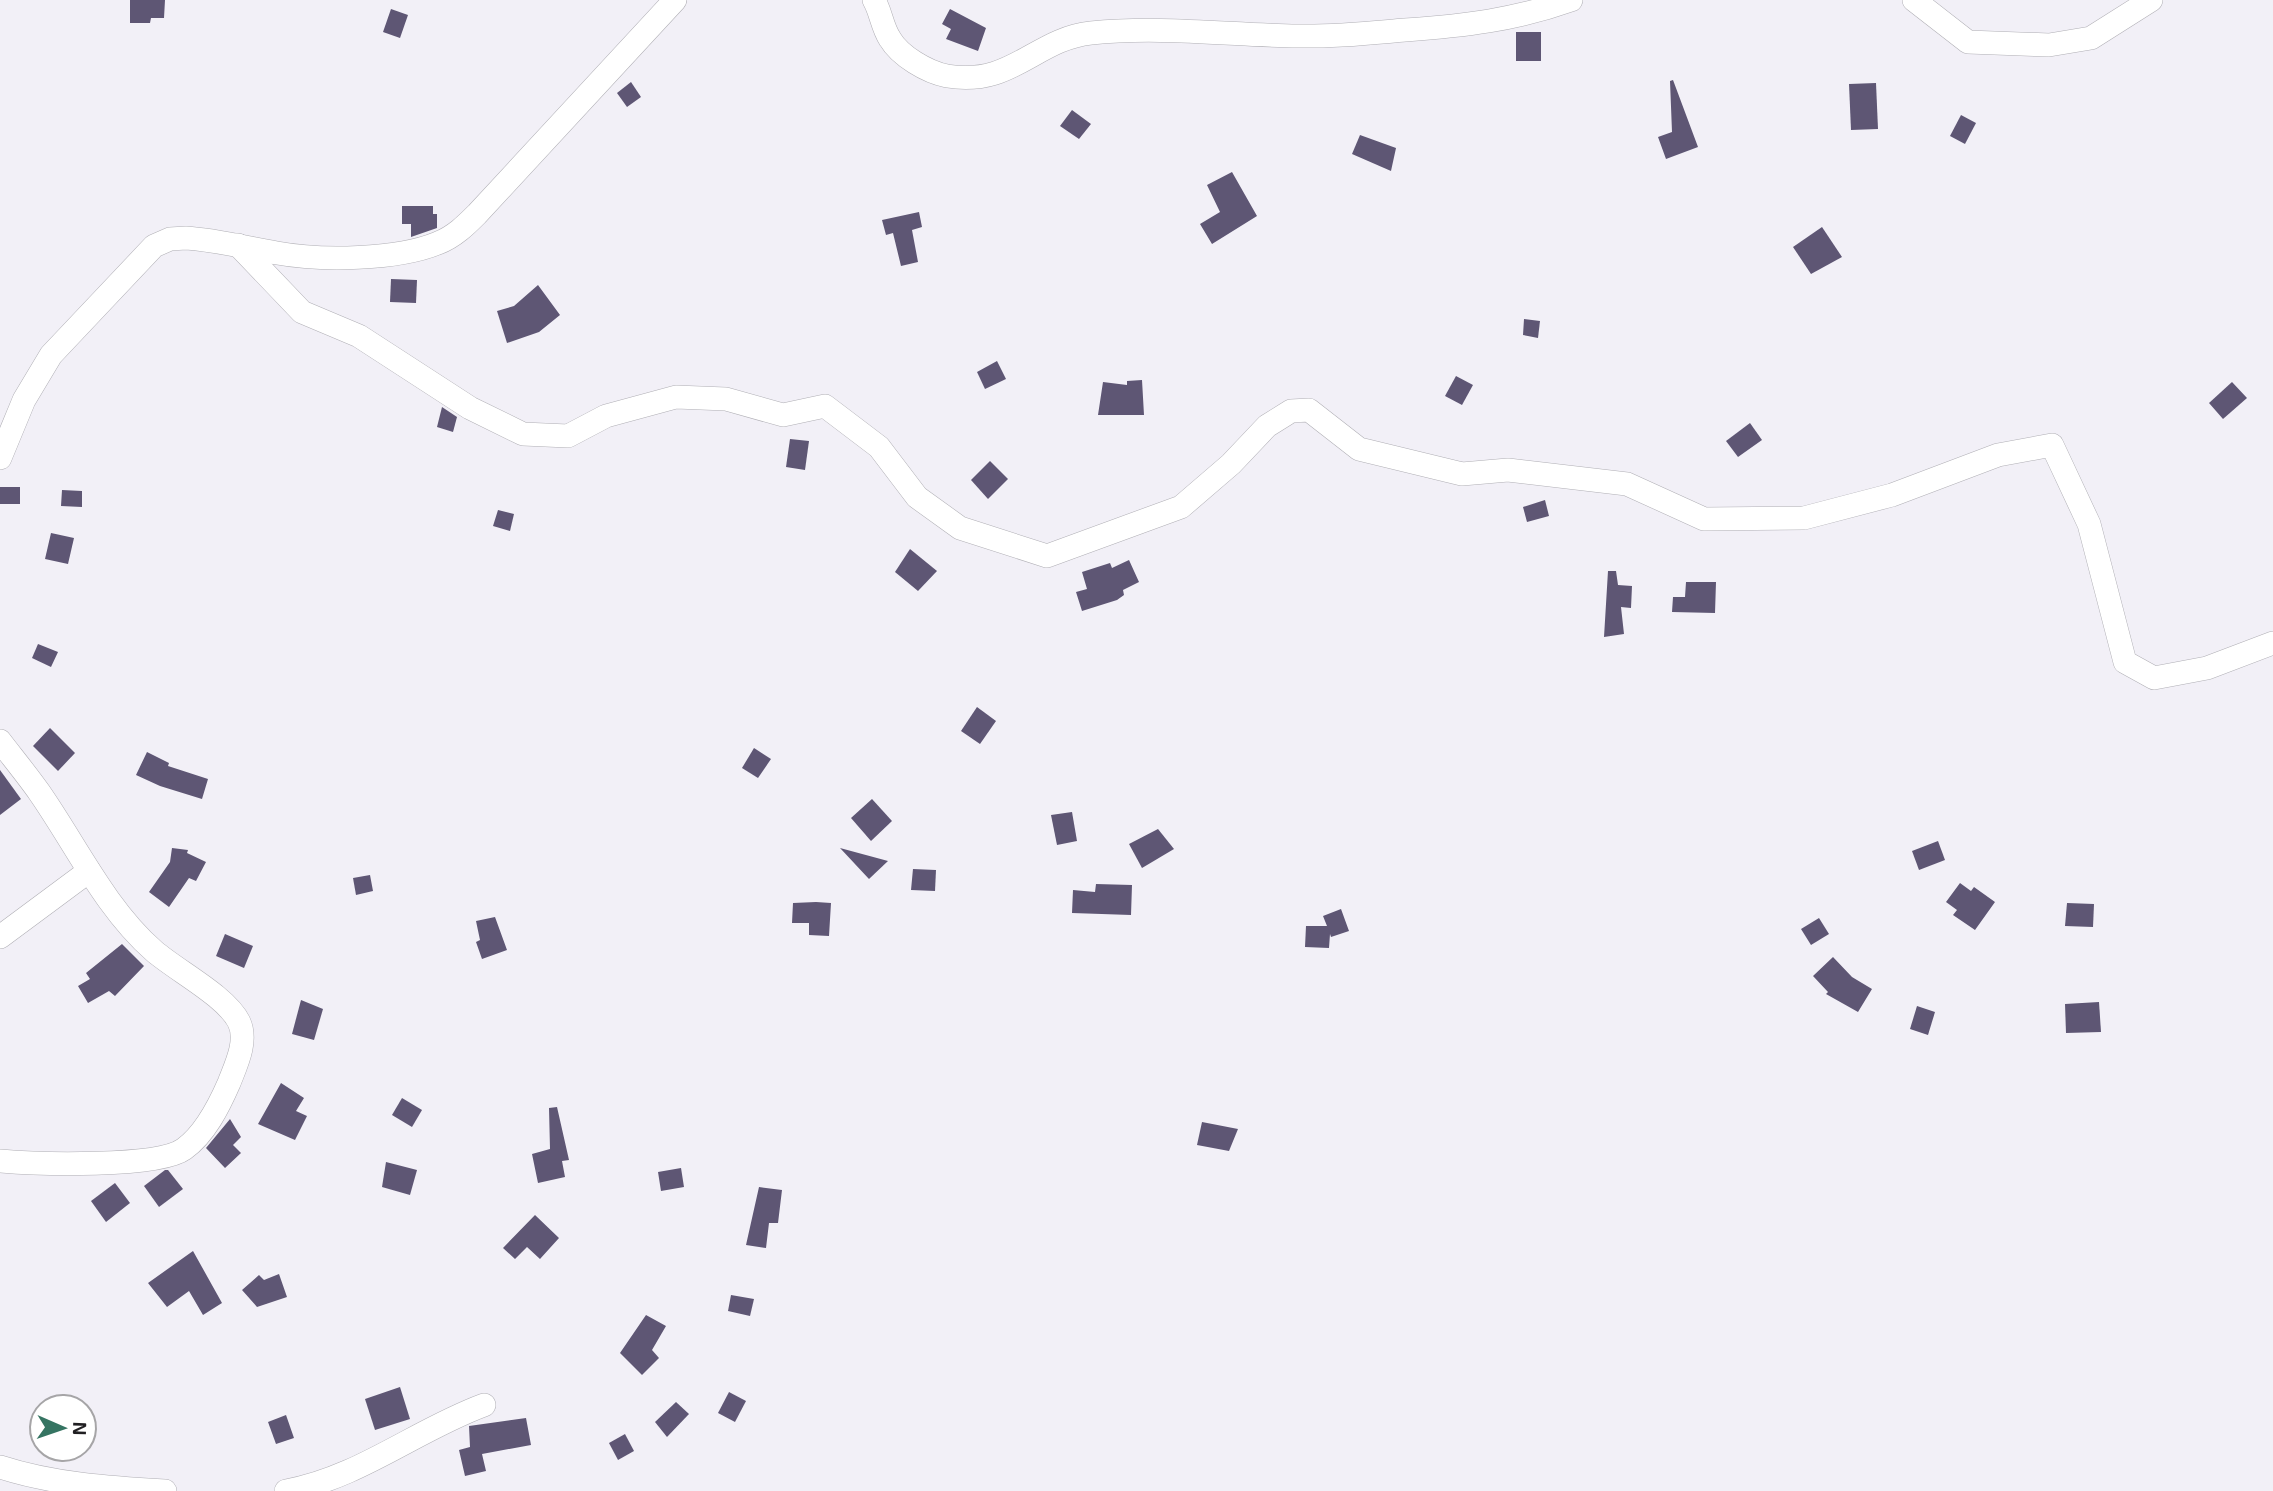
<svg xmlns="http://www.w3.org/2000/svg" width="2273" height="1491" viewBox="0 0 2273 1491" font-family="'Exo 2',sans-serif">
<rect width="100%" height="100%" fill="#f2f0f7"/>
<g fill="#5e5674">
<path d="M130 0H165L164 18H151L150 23H130Z"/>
<path d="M391 9 408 15 400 38 383 32Z"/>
<path d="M950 9 986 28 978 51 946 39 951 29 942 24Z"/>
<rect x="1516" y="32" width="25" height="29"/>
<path d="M1673 80 1698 147 1666 159 1658 137 1672 132 1670 81Z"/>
<path d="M631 82 641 97 627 107 617 93Z"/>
<path d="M1876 83 1878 129 1851 130 1849 84Z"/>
<path d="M1072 110 1091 124 1079 139 1060 126Z"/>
<path d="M1961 115 1976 123 1965 144 1950 136Z"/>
<path d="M1360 135 1396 148 1391 171 1352 154Z"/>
<path d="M1232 172 1257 216 1212 244 1200 224 1220 212 1207 185Z"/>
<path d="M402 206H433V214H437V228L411 237V224H402Z"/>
<path d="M919 212 922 227 912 230 918 262 901 266 893 233 886 235 882 220Z"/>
<path d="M1822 227 1842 257 1811 274 1793 247Z"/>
<path d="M391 279 417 280 416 303 390 302Z"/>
<path d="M538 285 560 315 539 332 507 343 497 311 514 306Z"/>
<path d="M1524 319 1540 321 1538 338 1523 335Z"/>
<path d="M997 361 1006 379 985 389 977 372Z"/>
<path d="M1456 376 1473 385 1462 405 1445 396Z"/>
<path d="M1142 380 1144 415H1098L1103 382 1127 385V381Z"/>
<path d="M2232 382 2247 398 2223 419 2209 403Z"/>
<path d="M442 407 457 417 453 432 437 427Z"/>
<path d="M1750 423 1762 440 1738 457 1726 441Z"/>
<path d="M790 439 809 441 805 470 786 467Z"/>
<path d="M990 461 1008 479 988 499 971 480Z"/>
<rect x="0" y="487" width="20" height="17"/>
<path d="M62 490 82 491V507L61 506Z"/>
<path d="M1545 500 1549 516 1527 522 1523 507Z"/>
<path d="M498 510 514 514 510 531 493 526Z"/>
<path d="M51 533 74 538 68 564 45 559Z"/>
<path d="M910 549 937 571 918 591 895 572Z"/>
<path d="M1129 560 1139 582 1123 590 1124 595 1117 600 1082 611 1076 592 1087 589 1082 572 1110 563 1112 568Z"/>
<path d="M1608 571H1616L1618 585 1632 586 1631 608 1621 607 1624 634 1604 637Z"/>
<path d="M1686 582H1716L1715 613 1672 612 1673 597H1685Z"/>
<path d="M38 644 58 652 51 667 32 658Z"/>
<path d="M977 707 996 721 980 744 961 731Z"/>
<path d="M50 728 75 753 58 771 33 746Z"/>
<path d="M754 748 771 759 758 778 742 768Z"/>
<path d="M147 752 169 763 168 766 208 779 202 799 160 786 136 775Z"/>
<path d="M0 770 21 799 0 815Z"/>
<path d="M872 799 892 821 871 841 851 818Z"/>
<path d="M1072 812 1077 841 1057 845 1051 815Z"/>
<path d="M1158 829 1174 849 1142 868 1129 844Z"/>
<path d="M1938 841 1945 860 1919 870 1912 851Z"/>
<path d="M172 848 188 850 187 853 206 862 196 881 189 878 169 907 149 892 170 862Z"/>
<path d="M840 848 888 861 869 879Z"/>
<path d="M913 869 936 870 935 891 911 890Z"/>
<path d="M370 875 373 891 356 895 353 878Z"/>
<path d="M1960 883 1971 891 1974 887 1995 902 1975 930 1953 915 1957 910 1946 902Z"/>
<path d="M1096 884 1132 885 1131 915 1072 913 1073 890 1095 892Z"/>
<path d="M816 902 831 903 829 936 809 935V923H792L793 903Z"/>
<path d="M2067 903 2094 904 2093 927 2065 926Z"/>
<path d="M1341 909 1349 931 1331 937 1330 934 1329 948 1305 947 1306 926H1327L1323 916Z"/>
<path d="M495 917 507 950 482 959 476 942 480 940 476 921Z"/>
<path d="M1819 918 1829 934 1811 945 1801 929Z"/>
<path d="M225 934 253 946 244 968 216 956Z"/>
<path d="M122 944 144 966 115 996 109 991 88 1003 78 986 90 979 86 973Z"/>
<path d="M1833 957 1852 977 1872 989 1858 1012 1826 994 1828 992 1813 976Z"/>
<path d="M301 1000 323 1009 314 1040 292 1034Z"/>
<path d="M2099 1002 2101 1032 2066 1033 2065 1004Z"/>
<path d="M1917 1006 1935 1012 1928 1035 1910 1029Z"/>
<path d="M281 1083 304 1098 296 1111 307 1116 295 1140 258 1124Z"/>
<path d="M402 1098 422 1110 412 1127 392 1115Z"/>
<path d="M557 1107 569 1160 562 1161 565 1177 538 1183 532 1154 550 1149 549 1108Z"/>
<path d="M230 1119 241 1137 233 1145 241 1153 225 1168 206 1148Z"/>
<path d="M1202 1122 1238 1129 1229 1151 1197 1145Z"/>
<path d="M386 1162 417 1170 410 1195 382 1187Z"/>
<path d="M681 1168 684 1187 661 1191 658 1172Z"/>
<path d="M165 1170H168L183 1189 159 1207 144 1186Z"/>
<path d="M115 1183 130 1203 106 1222 91 1201Z"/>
<path d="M759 1187 782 1190 778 1223H769L766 1248 746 1245Z"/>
<path d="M535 1215 559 1238 540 1259 527 1247 515 1259 503 1248Z"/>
<path d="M193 1251 222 1303 203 1315 189 1291 167 1307 148 1283Z"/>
<path d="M279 1274 287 1297 257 1307 242 1290 259 1275 264 1280Z"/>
<path d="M731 1295 754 1299 750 1316 728 1311Z"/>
<path d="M646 1315 666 1326 652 1350 659 1358 642 1375 620 1353Z"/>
<path d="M400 1387 410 1419 375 1430 365 1399Z"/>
<path d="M729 1392 746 1401 735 1422 718 1413Z"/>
<path d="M676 1402 689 1414 667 1437 655 1422Z"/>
<path d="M286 1415 294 1438 276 1444 268 1422Z"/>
<path d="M526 1418 531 1445 482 1454 486 1471 465 1476 459 1450 470 1447 469 1426Z"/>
<path d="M625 1434 634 1451 618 1460 609 1443Z"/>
</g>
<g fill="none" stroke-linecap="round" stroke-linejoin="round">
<g stroke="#b0afb5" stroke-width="24">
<g id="minor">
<path d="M874 0C881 12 882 27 890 39 900 56 927 72 947 76 1012 87 1035 39 1091 33 1160 26 1230 35 1298 36 1334 37 1370 33 1405 30 1463 26 1515 20 1571 0"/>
<path d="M1914 0 1968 42 2049 45 2091 38 2151 0"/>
<path d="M238 245 302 312 359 336 470 408 523 434 568 436 606 416 676 397 726 399 783 415 825 406 879 447 917 497 960 528 1047 556 1181 507 1231 464 1267 426 1291 411 1309 410 1359 449 1462 474 1508 470 1627 484 1704 519 1804 518 1892 495 1998 455 2052 445 2089 524 2125 662 2154 678 2207 668 2273 643"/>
<path d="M0 458 24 400 51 355 154 246 170 239 186 238C217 240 247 248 277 253 321 261 397 260 438 243 454 237 466 225 477 214L675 0"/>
<path d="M0 741C13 758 27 775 39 792 76 845 105 908 154 951 177 971 226 996 239 1022 248 1041 236 1065 229 1083 219 1106 205 1134 184 1149 158 1168 36 1164 0 1161"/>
<path d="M0 937 89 871"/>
<path d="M0 1467C52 1484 110 1488 165 1491"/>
<path d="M286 1491C359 1478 416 1430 484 1405"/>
</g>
</g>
<use href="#minor" stroke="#fff" stroke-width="23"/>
</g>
<g transform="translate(63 1428) rotate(92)"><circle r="33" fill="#ffffff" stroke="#a6a5a7" stroke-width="2"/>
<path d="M0-5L12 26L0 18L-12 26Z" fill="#357462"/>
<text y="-10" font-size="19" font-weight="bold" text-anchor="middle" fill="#201f22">N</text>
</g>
</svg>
